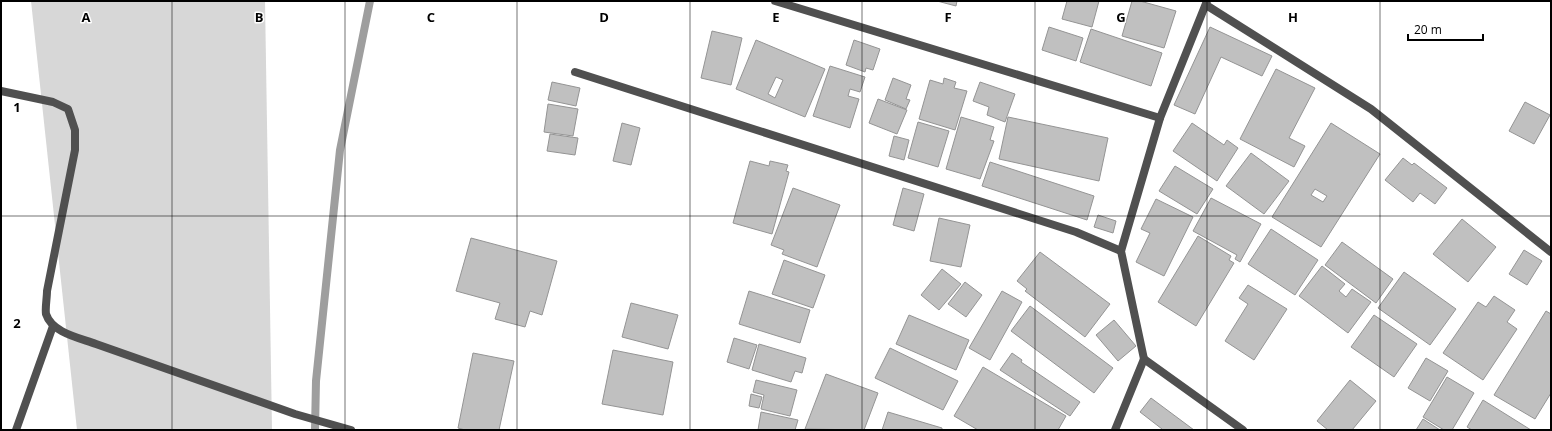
<svg xmlns="http://www.w3.org/2000/svg" width="1552" height="431" viewBox="0 0 1552 431" font-family="'Open Sans',sans-serif">
<rect width="100%" height="100%" fill="#fff"/>
<path fill="#d7d7d7" d="M31 1H265L272 430H77Z"/>
<g fill="none" stroke-linecap="round" stroke-linejoin="round">
<path stroke="#9e9e9e" stroke-width="8" d="M315 430 316 381 340 150 370 1"/>
</g>
<g fill="#c0c0c0" stroke="#949494" fill-rule="evenodd">
<path d="M937 1H957L956 6Z"/>
<path d="M1067 1H1099L1092 27 1062 19Z"/>
<path d="M1132 1H1140L1176 11 1164 48 1122 36Z"/>
<path d="M1049 27 1083 38 1076 61 1042 50Z"/>
<path d="M1210 27 1272 56 1262 76 1221 57 1195 114 1174 105Z"/>
<path d="M1091 29 1162 53 1151 86 1080 62Z"/>
<path d="M712 31 742 38 731 85 701 78Z"/>
<path d="M756 40 825 69 805 117 736 89ZM776 77 783 80 775 98 768 94Z"/>
<path d="M854 40 880 49 873 70 866 68 865 72 846 65Z"/>
<path d="M830 66 865 77 860 92 850 89 848 96 859 99 850 128 813 116Z"/>
<path d="M1276 69 1315 88 1289 138 1305 146 1294 167 1240 139Z"/>
<path d="M893 78 911 85 906 99 910 100 906 109 885 100Z"/>
<path d="M944 78 956 82 954 88 967 91 955 130 919 119 930 80 943 84Z"/>
<path d="M552 82 580 88 576 106 548 100Z"/>
<path d="M980 82 1015 94 1005 122 987 115 989 107 973 101Z"/>
<path d="M878 99 907 110 897 134 869 123Z"/>
<path d="M1525 102 1550 115 1534 144 1509 131Z"/>
<path d="M548 104 578 109 573 136 544 132Z"/>
<path d="M961 117 994 127 990 140 994 141 980 179 946 169Z"/>
<path d="M1008 117 1108 138 1099 181 999 159Z"/>
<path d="M918 122 949 131 938 167 908 158Z"/>
<path d="M622 123 640 128 631 165 613 161Z"/>
<path d="M1192 123 1224 145 1227 140 1238 148 1217 181 1173 151Z"/>
<path d="M1331 123 1380 154 1321 247 1272 217ZM1315 189 1327 196 1323 202 1311 195Z"/>
<path d="M550 134 578 138 575 155 547 151Z"/>
<path d="M894 136 909 140 904 160 889 156Z"/>
<path d="M1251 153 1289 181 1264 214 1226 186Z"/>
<path d="M1403 158 1412 165 1414 163 1447 188 1435 204 1420 193 1413 202 1385 180Z"/>
<path d="M750 161 769 166 770 161 788 165 786 171 789 172 772 234 733 223Z"/>
<path d="M990 162 1094 196 1087 220 982 186Z"/>
<path d="M1175 166 1213 189 1197 214 1159 191Z"/>
<path d="M793 188 840 205 817 267 782 254 784 250 771 245Z"/>
<path d="M903 188 924 194 914 231 893 225Z"/>
<path d="M1211 198 1261 224 1240 262 1235 259 1237 255 1193 231Z"/>
<path d="M1156 199 1193 217 1164 276 1136 262 1150 233 1141 229Z"/>
<path d="M1098 215 1116 221 1113 233 1094 227Z"/>
<path d="M939 218 970 225 961 267 930 261Z"/>
<path d="M1462 219 1496 247 1468 282 1433 254Z"/>
<path d="M1271 229 1318 260 1295 295 1248 264Z"/>
<path d="M1198 236 1231 256 1229 260 1234 263 1196 326 1158 302Z"/>
<path d="M471 238 557 261 542 315 530 311 525 327 495 319 500 303 456 291Z"/>
<path d="M1342 242 1393 279 1376 303 1325 265Z"/>
<path d="M1524 250 1542 261 1527 285 1509 274Z"/>
<path d="M1040 252 1110 304 1085 337 1025 291 1027 289 1017 281Z"/>
<path d="M784 260 825 275 813 308 772 294Z"/>
<path d="M1322 266 1345 284 1339 291 1346 297 1352 289 1371 302 1348 333 1299 296Z"/>
<path d="M942 269 961 284 939 310 921 295Z"/>
<path d="M1404 272 1456 309 1430 345 1378 308Z"/>
<path d="M965 282 982 295 966 317 948 304Z"/>
<path d="M1248 285 1287 309 1254 360 1225 341 1248 304 1239 298Z"/>
<path d="M749 291 810 310 800 343 739 324Z"/>
<path d="M1002 291 1022 302 990 360 969 348Z"/>
<path d="M1494 296 1515 310 1507 322 1517 329 1483 380 1443 353 1478 302 1486 307Z"/>
<path d="M631 303 678 315 668 349 622 337Z"/>
<path d="M1030 306 1113 368 1094 393 1011 331Z"/>
<path d="M1546 311 1551 314V393L1535 419 1494 395Z"/>
<path d="M909 315 969 340 956 370 896 344Z"/>
<path d="M1374 315 1417 344 1394 377 1351 347Z"/>
<path d="M1114 320 1136 346 1118 361 1096 335Z"/>
<path d="M734 338 757 345 749 369 727 362Z"/>
<path d="M759 344 806 358 802 373 795 371 791 382 752 370Z"/>
<path d="M890 348 958 381 943 410 875 378Z"/>
<path d="M613 350 673 362 663 415 602 404Z"/>
<path d="M473 353 514 361 499 430H465L458 428Z"/>
<path d="M1012 353 1022 360 1021 362 1080 402 1070 416 1000 370Z"/>
<path d="M1426 358 1448 371 1430 401 1408 388Z"/>
<path d="M983 367 1066 416 1058 430H978L954 416Z"/>
<path d="M826 374 878 393 864 430 805 429Z"/>
<path d="M1447 377 1474 393 1452 430H1444L1423 417Z"/>
<path d="M756 380 797 390 790 416 761 409 764 395 753 392Z"/>
<path d="M1350 380 1376 401 1352 430H1328L1317 421Z"/>
<path d="M751 394 762 397 759 408 749 406Z"/>
<path d="M1151 398 1194 430H1161L1162 429 1140 412Z"/>
<path d="M1483 400 1531 430H1472L1467 427Z"/>
<path d="M761 412 798 420 795 430H758Z"/>
<path d="M888 412 942 428V430H882Z"/>
<path d="M1423 419 1440 430H1416Z"/>
</g>
<g fill="none" stroke-linecap="round" stroke-linejoin="round">
<g stroke="#505050" stroke-width="8">
<path d="M775 1 1160 118"/>
<path d="M1206 5 1371 109 1551 252"/>
<path d="M575 72 1076 232 1121 251"/>
<path d="M1 91 53 102 68 109 75 130V150L47 291C47 298 45 308 46 314 52 333 80 338 96 344L295 414 351 430"/>
<path d="M1144 359 1243 430"/>
<path d="M16 430 53 326"/>
<path d="M1115 430 1144 359 1121 251 1160 118 1207 1"/>
</g>
</g>
<path fill="none" stroke="#000" stroke-width="1" stroke-opacity="0.55" d="M172 1V430M345 1V430M517 1V430M690 1V430M862 1V430M1035 1V430M1207 1V430M1380 1V430M1 216H1551"/>
<g font-size="13" text-anchor="middle" font-weight="bold" fill="#000" stroke="#fff" stroke-width="3" stroke-linejoin="round" paint-order="stroke">
<text x="86" y="22">A</text>
<text x="259" y="22">B</text>
<text x="431" y="22">C</text>
<text x="604" y="22">D</text>
<text x="776" y="22">E</text>
<text x="948" y="22">F</text>
<text x="1121" y="22">G</text>
<text x="1293" y="22">H</text>
<text x="17" y="112">1</text>
<text x="17" y="328">2</text>
</g>
<rect width="1552" height="431" fill="none" stroke="#000000" stroke-width="4"/>
<path d="M1408 34v6h75v-6" fill="none" stroke="#000000" stroke-width="2"/>
<text x="1414" y="34" font-size="12" fill="#000000" stroke="#ffffff" stroke-width="3" paint-order="stroke">20 m</text>
</svg>
